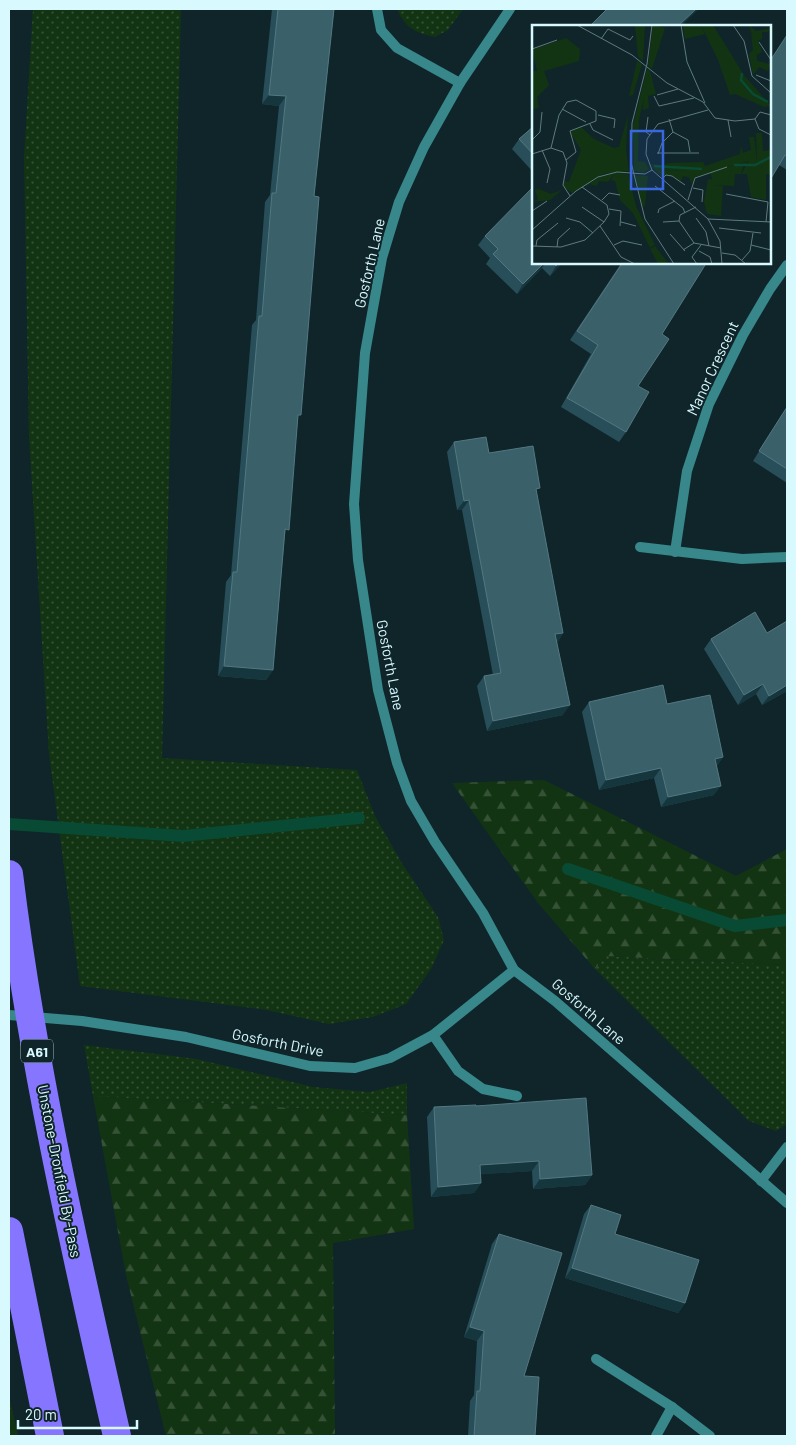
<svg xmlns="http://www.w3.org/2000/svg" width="796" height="1445" viewBox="0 0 796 1445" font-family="Barlow,sans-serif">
<defs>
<pattern id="grass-dots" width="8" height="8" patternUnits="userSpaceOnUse" patternTransform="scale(1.25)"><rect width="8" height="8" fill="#133412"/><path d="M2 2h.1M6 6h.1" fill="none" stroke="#355236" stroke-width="1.8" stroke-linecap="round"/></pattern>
<pattern id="forest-firs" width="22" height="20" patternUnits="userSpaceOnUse" patternTransform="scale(1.25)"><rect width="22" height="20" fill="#133412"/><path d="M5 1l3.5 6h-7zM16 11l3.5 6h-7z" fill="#355236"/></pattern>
</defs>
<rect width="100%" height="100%" fill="#0f252a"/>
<g fill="url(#grass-dots)">
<path d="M33 9H181L162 758 357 770 375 816 403 865 438 917 444 940 431 969 406 1004 373 1017 329 1024 267 1010 80 986 49 754 29 437 24 157Z"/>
<path d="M397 9H463L448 30 435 37C416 33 405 28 397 9Z"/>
<path d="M606 956 787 965V1124L776 1131 749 1121 595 969Z"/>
<path d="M84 1045 197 1059 313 1087 370 1092 407 1083V1115L93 1096Z"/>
</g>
<g fill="url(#forest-firs)">
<path d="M544 780 736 876 787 849V965L606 956 595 969 538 903 452 783Z"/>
<path d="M93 1096 407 1115 414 1229 333 1243 335 1436H166L126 1275Z"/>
<path d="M9 1395 18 1436H9Z"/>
</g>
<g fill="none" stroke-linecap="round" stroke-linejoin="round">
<g stroke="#084a33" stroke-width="12">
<path d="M9 824 183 836 359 818"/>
<path d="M568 869 735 926 787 920"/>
</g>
<path stroke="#38878b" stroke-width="10" d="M433 1035 458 1071 483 1089 517 1096"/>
<g stroke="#38878b" stroke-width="10">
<path d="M377 9 381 30 397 48 460 83"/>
<path d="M640 547 742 559 787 557"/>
<path d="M675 552 687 471 709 404 743 335 770 289 787 265"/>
<path d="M761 1181 787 1147"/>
<path d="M596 1359 672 1407 710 1436"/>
<path d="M656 1436 672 1407"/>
</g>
<g stroke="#38878b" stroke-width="10">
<path d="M510 9 460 83 424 147 399 202 382 258 365 353 354 504 358 560 378 690 397 763 411 801 435 842 483 913 514 970 555 1001 787 1203"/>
<path d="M9 1015 82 1021 186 1037 310 1066 355 1068 390 1058 433 1035 514 970"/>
</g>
<g stroke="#8676ff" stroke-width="28">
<path d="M9 874C32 1063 75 1250 117 1436"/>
<path d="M9 1231 50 1436"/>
</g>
</g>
<g fill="#274e59">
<path d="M272 9H334L314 196 298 419 285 535 273 670 266 680 218 676 226 582 231 575 252 325 256 320 265 202 270 195 279 106 262 104Z"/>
<path d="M787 35V170L779 165Z"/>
<path d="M534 126V173L512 149 519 139Z"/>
<path d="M485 236 534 262H563L550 276 542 268 517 294 486 264 490 258 478 245Z"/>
<path d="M622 262 662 334 638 386 626 432 619 442 561 407 591 354 570 340Z"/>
<path d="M787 407V483L753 461Z"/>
<path d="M454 442 489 453 536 493 563 633 557 643 563 715 487 731 477 686 484 676 493 675 462 510H457L447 452Z"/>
<path d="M767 633 787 691 762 705 756 694 738 705 704 649 711 639Z"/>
<path d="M589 702 667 704 723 757 716 767 714 795 661 807 654 778 599 790 582 712Z"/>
<path d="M476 1106 592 1175 585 1185 533 1189 532 1171 480 1174 481 1183 474 1193 431 1197 427 1117 434 1107Z"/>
<path d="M591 1205 615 1234 685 1303 678 1313 565 1278 584 1214Z"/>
<path d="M499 1234 524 1376 535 1436H468L470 1401 474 1395 477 1341 464 1337 492 1244Z"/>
</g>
<g fill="#16363e">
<path d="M696 9H699L681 26H678Z"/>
<path d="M269 95 286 96 279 106 262 104Z"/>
<path d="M545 262H546L542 268 517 294 523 284Z"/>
<path d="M560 262H563L550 276 556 266Z"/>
<path d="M469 500 462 510H457L464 501Z"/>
<path d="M563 633 557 643 555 634Z"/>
<path d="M224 666 273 670 266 680 218 676Z"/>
<path d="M763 684 756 694 738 705 744 695Z"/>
<path d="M787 685V691L762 705 769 696Z"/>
<path d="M570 705 563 715 487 731 493 721Z"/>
<path d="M723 757 716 767 715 759Z"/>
<path d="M661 768 654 778 599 790 606 780Z"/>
<path d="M721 786 714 795 661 807 668 797Z"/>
<path d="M539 1161 532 1171 473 1175 480 1165Z"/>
<path d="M592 1175 585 1185 533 1189 540 1179Z"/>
<path d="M481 1183 474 1193 431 1197 438 1187Z"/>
<path d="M572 1268 685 1303 678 1313 565 1278Z"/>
<path d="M470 1327 484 1331 477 1341 464 1337Z"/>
</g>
<g fill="#3a606a" stroke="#537882">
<path d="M278 9H334L314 196 319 197 301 415H298L289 530 285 529 273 670 224 666 233 572H237L259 316H262L272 193H276L286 96 269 95Z"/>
<path d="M607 9H696L678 26H590Z"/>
<path d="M787 35V156L785 155 770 180V61Z"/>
<path d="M534 126V155L519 139Z"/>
<path d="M532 188 534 189V262H545L523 284 493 254 498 249 485 236Z"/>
<path d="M553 262H560L556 266Z"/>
<path d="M623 262H707L662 334 669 339 638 386 649 392 626 432 567 398 598 345 577 331Z"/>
<path d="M787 407V469L759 451Z"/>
<path d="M486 437 489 453 533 446 540 488 536 489 563 633 555 634 570 705 493 721 484 676 501 673 469 500 464 501 454 442Z"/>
<path d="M755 612 767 633 787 621V685L769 696 763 684 744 695 711 639Z"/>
<path d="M663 685 667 704 710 695 723 757 715 759 721 786 668 797 661 768 606 780 589 702Z"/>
<path d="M586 1098 592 1175 540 1179 539 1161 480 1165 481 1183 438 1187 434 1107 476 1105V1106Z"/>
<path d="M591 1205 621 1215 615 1234 699 1260 685 1303 572 1268Z"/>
<path d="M499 1234 562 1253 524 1376 539 1377 535 1436H474L477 1391H480L484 1331 470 1327Z"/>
</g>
<g text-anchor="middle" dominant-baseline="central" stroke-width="4" stroke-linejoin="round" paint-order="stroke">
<rect fill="#0f252a" stroke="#9cbabf" stroke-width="1" x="21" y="1039.5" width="32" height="23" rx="4"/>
<g font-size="14" font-weight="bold" fill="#d8faff">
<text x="37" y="1051">A61</text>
</g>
<g font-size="15" fill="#d8faff" stroke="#0f252a">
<text transform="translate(369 263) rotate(-77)">Gosforth Lane</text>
<text transform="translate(712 368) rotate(-65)">Manor Crescent</text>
<text transform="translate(391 665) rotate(79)">Gosforth Lane</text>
<text transform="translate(589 1011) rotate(41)">Gosforth Lane</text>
<text transform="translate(278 1042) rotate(11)">Gosforth Drive</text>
<text transform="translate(60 1171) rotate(79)">Unstone-Dronfield By-Pass</text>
</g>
</g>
<g transform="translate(532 25)">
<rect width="239" height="239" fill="#0f252a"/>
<path d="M217 0 224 6 239 3 236 7H230V14L226 16 230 27 225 30ZM115 44 118 46 107 95 106 136 113 137 117 144 112 148 102 146 101 100ZM219 136 211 141 209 149H203L202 161 182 160 178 147ZM123 145 156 146 159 153 151 151 149 156 139 150 130 152ZM83 148 96 149 87 153 81 150 76 157 67 156 65 161 57 159 53 164 55 160 68 152ZM7 164 19 169 30 165 18 175 0 177 6 174 3 165Z" fill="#133412"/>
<path d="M103 0H113L111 36 106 32ZM121 0 133 3 120 44 116 40ZM169 0H181L212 50 239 81 232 82 203 69 198 70 186 35ZM219 9 224 20 225 36 238 39 236 46 227 42 221 50 217 29 221 25ZM105 36 110 39 101 70 97 71ZM118 46 124 69 116 71 117 83 111 85 112 63ZM96 90 94 125H84L81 123 87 122ZM217 112H222L225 136 231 142 215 149H209L217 136 163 152 159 159 156 146 123 145 117 138 129 142 136 138 171 137 173 141 208 129 209 121 211 128 219 125ZM96 149 104 181 123 220 118 223 101 188 88 175 83 156 79 155 81 150 87 153ZM103 150 116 151 113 181H110ZM123 221 137 239H126L118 224Z" fill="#133412"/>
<path d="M151 0H169L173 9 153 14ZM34 13 48 24 47 36 12 46 17 60 5 72 7 83 1 84 0 103V46H5L0 25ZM49 102 62 114 84 124 94 125 97 146 71 149 40 168 32 162V156L37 157 49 125 38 107ZM224 108H230L231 126 239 125V149H234V175L219 172 215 149 216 146 231 142 225 137ZM176 154 182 155V160L191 161 189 191 175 189 172 177Z" fill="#133412"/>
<path fill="none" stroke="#084a33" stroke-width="2.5" d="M210 48 209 55 221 69 236 77M202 140H223L239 132M122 141 170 144"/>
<path fill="none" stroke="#5f7a7f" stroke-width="1" d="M45 0 100 30 135 58 171 77 183 93 203 96 223 94M120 0 115 39 100 98 99 137 113 194 142 239M149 0 155 37 173 78M201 0 212 16 220 51 239 68M69 14 76 4 98 15 101 11M227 17 239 35M0 24 25 15M224 50 239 56M125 70 146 64M122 71 127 81 162 73M30 84 54 97M176 85 126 99 115 114 114 129 120 145 176 194 188 216 190 239M66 90 83 94 82 103M116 92 114 107 118 110M137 94 141 107 156 115 158 127M223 94 227 104 239 110M223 94 228 87 239 90M196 95 199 112M58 99 61 105 81 115M0 115 8 107 10 87M19 123 27 90 35 77 44 75 64 86V96L38 106 44 127 34 135M10 125 18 144 15 158M125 128H167M0 129 19 123 31 127 35 138 31 160 38 171M126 129 130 118 141 107M130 154 134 150 140 151 153 160M123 161 151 183 153 188M161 163 171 165 170 177M194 169 236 177M70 175 77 168 88 170M156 175 163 153 195 142M50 182 72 197M77 184 89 186 88 201M0 186 15 176M126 188 127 184 143 176M34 193 48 197 61 208M164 193 174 207 177 221M176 194 239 197M147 196 162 218M147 196 148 190 164 182M89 197 104 201M131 197 147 196M234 197 236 177M68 201 89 232 103 239M187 203 229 208M0 205 44 166 66 152 85 147 113 149 120 145M138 209 153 226M82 220 91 216 110 220M219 220 239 225M0 221 29 222 53 215 72 197 77 189 75 180 50 162M4 221 5 215 26 198M25 222 26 214 38 203M151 225 162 218 189 223M167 226 178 232 180 239M190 228 203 230 214 239M210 235 218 226 221 208M165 239 160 232 169 220"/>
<path fill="#3968de" fill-opacity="0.15" stroke="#3968de" stroke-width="2.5" d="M99 106H131V164H99Z"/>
<rect width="239" height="239" fill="none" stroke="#d8faff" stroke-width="2.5"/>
</g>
<rect width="796" height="1445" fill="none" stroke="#d8faff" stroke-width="20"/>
<path d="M18 1420v8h119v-8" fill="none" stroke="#d8faff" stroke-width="2.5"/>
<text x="25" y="1420" font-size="15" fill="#d8faff" stroke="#0f252a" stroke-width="4" paint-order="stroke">20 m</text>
</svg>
